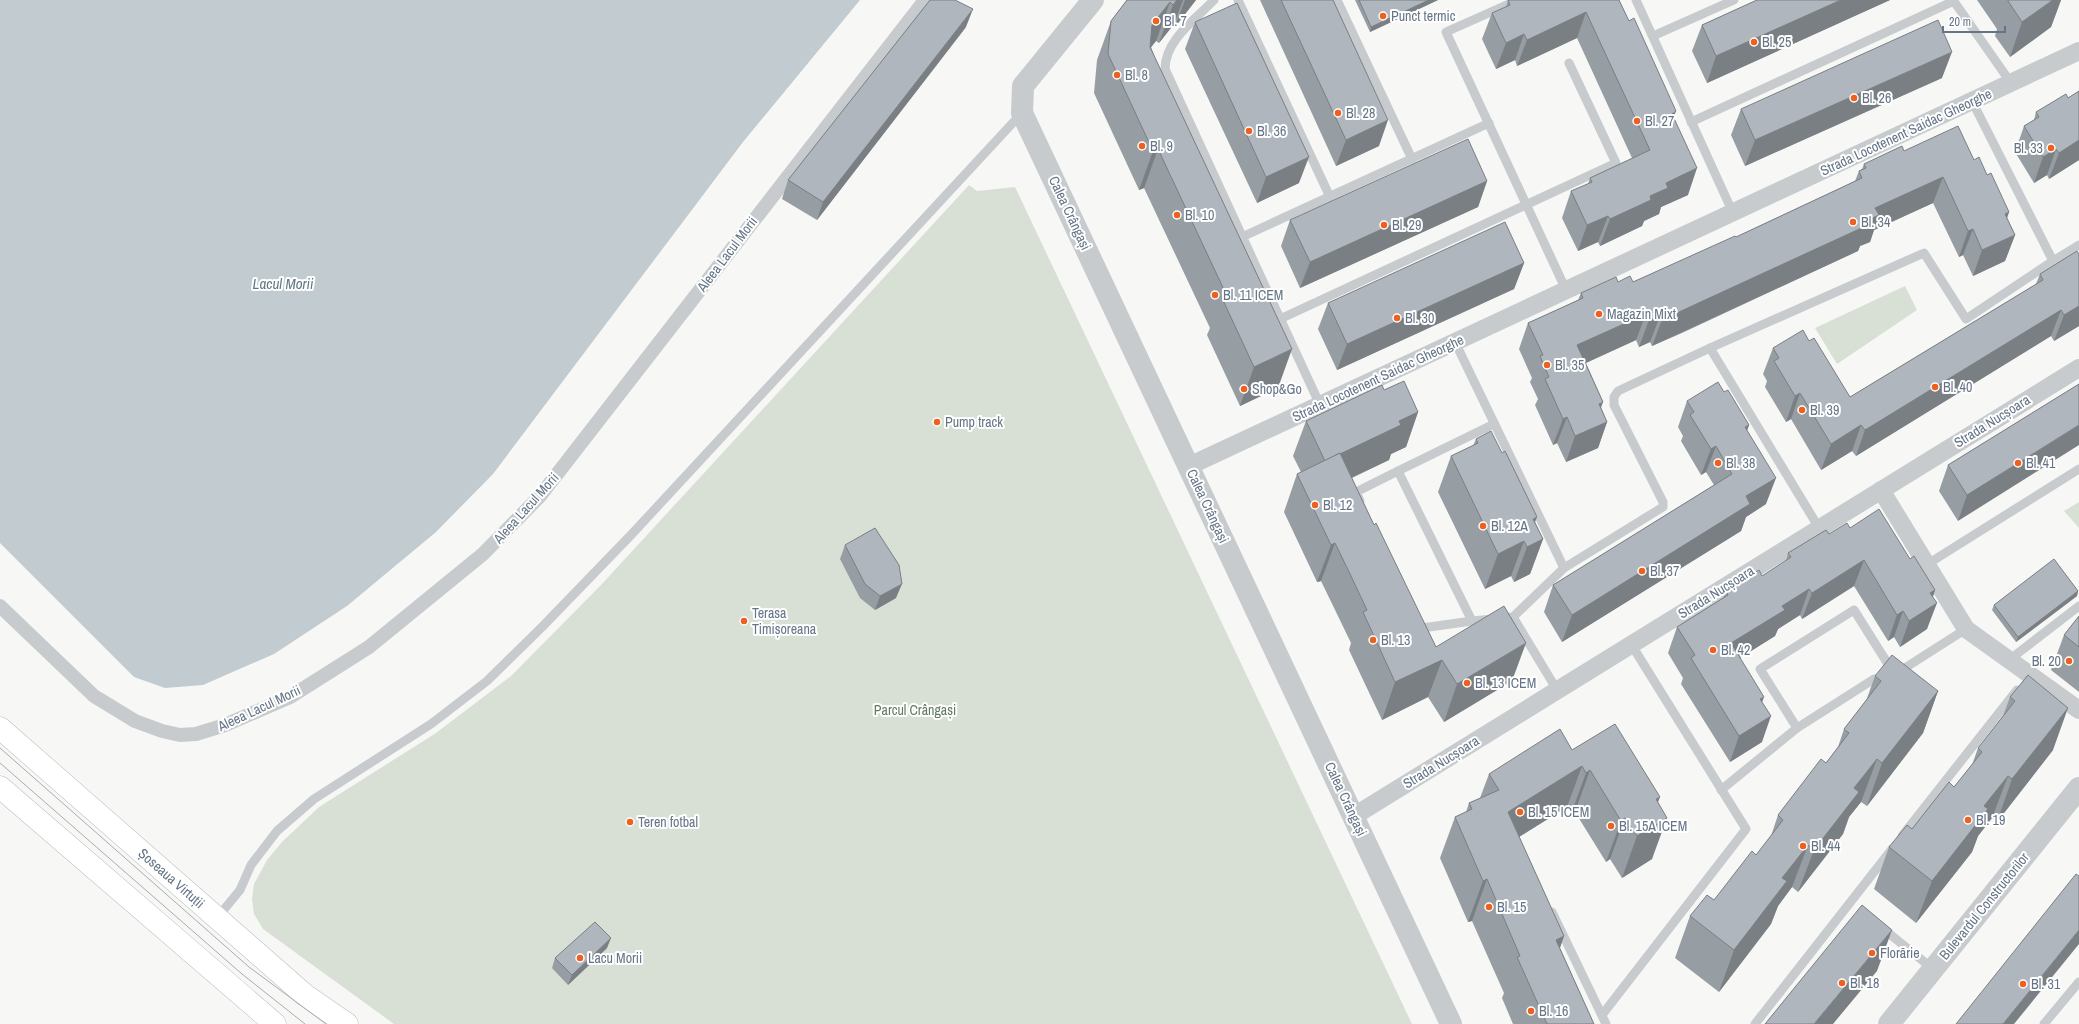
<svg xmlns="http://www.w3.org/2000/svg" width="2079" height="1024" viewBox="0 0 2079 1024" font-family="'Archivo Narrow',sans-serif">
<rect width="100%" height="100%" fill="#f7f8f5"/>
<g fill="#d8e0d5">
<path d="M969 185 977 191 1015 187 1412 1024H394L263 929 254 914 252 899 254 884 267 860 282 842 319 807 436 733 511 676 601 585Z"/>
<path d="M1905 286 1917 310 1837 364 1815 328Z"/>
<path d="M2079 502V528L2064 511Z"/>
</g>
<path fill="#c1cbd0" d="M0 0H860L743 142 493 474 436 532 347 606 274 654 203 685 165 688 134 677 0 543Z"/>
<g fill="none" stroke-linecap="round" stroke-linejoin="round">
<g stroke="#babec2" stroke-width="23">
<g id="primary">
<path id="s1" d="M0 728 305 995 347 1024"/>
<path d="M0 787 275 1024"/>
</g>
</g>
<g stroke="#c7cbce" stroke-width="9">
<path d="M1214 0C1196 19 1165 40 1165 69L1320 405"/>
<path d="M1238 0 1330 197"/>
<path d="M1337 0 1412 159"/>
<path d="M1518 0 1446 32 1566 290"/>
<path d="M1636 0 1733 213"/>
<path d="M1953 0 2011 83"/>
<path d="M1653 36 1734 0"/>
<path d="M1691 122 1954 1"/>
<path d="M1242 237 1489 123"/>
<path d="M2053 261 2079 245"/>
<path d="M1280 319 1616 163 1569 63"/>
<path d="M1455 342 1564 568"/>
<path d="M1710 348 1819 528"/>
<path d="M1494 424 1398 471 1472 621 1513 617 1564 568 1663 507V502L1614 405V397L1618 391 1710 348 1924 253 1966 319 2053 261 1972 101"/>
<path d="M1360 501 1356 492 1398 471"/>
<path d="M1926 565 2079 469"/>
<path d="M1513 617 1557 690"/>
<path d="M1419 622 1422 628 1472 621"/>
<path d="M2009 660 2079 606"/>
<path d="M1897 673 1966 629"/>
<path d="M1797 728 1760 669 1854 610 1893 672"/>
<path d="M1721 790 1797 728 1874 679H1886"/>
<path d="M1902 836 2017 690"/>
<path d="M1552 912 1606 1024"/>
<path d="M217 918 240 890 251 865 277 831 314 799 431 724 487 681 542 627 631 535 1021 114"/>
<path d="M1881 927 1933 969"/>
<path d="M1602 1015 1746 829 1631 644"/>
<path d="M1755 1024 1892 849"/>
<path d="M2044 1024 2079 982"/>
</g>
<path stroke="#c7cbce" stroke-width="14" d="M0 606 94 696 135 721 162 731 180 735 196 734 225 725 290 697 369 647 483 554 540 496 925 0"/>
<g stroke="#c7cbce" stroke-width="18">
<path d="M1189 466 2079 51"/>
<path d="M1881 490 1966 629 2079 710"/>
<path d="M1354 816 2079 368"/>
</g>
<g stroke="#c7cbce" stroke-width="22">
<path d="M1093 0 1023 86 1022 113 1451 1024"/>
<path d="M1889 1024 2079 788"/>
</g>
<use href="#primary" stroke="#fff" stroke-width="22"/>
<g stroke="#a7acb3" stroke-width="1">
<path d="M0 748 249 967 326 1024"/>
<path d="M0 763 242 974 305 1024"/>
</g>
</g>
<g fill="#969da3">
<path d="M1127 0H1196L1175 27 1174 24 1159 43 1156 41 1151 47 1278 388 1240 406 1207 335 1210 328 1144 188 1139 190 1094 93 1097 60 1111 21Z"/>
<path d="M1260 0H1333L1379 146 1336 166Z"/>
<path d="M1355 0H1438L1370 32Z"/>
<path d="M1508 0H1619L1674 118 1688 195 1661 207 1659 214 1644 221 1642 226 1600 246 1598 242 1578 251 1562 218 1571 191 1588 184 1590 178 1632 158 1577 38 1517 66 1515 60 1496 69 1482 39 1492 13 1506 7Z"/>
<path d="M1757 0H1890L1707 83 1692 51 1702 25Z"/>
<path d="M1977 0H2061L2051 27 2010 57 1995 36 1997 29Z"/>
<path d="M1195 22 1299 183 1257 203 1185 49Z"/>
<path d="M966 27 817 220 782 199 788 180Z"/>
<path d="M1942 78 1745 166 1731 135 1741 109Z"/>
<path d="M2079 91V160L2049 179 2047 175 2034 183 2015 152 2024 126 2034 120 2036 112 2068 98Z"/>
<path d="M1904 151 1974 160 1987 175 2009 212 2007 218 2015 235 2005 261 1973 276 1963 255 1959 257 1933 203 1874 230 1870 242 1860 246 1858 251 1682 333 1652 346 1650 342 1639 347 1636 340 1586 363 1603 402 1601 407 1607 422 1598 448 1566 462 1557 443 1553 445 1535 405 1538 399 1530 382 1532 378 1519 349 1528 323 1578 300 1581 293 1618 282H1633L1736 237 1855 181 1859 171 1862 169 1864 164Z"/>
<path d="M1487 181 1478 207 1300 288 1281 246 1290 220Z"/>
<path d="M2079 254V326L2054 341 2051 336 1856 456 1852 451 1821 470 1791 419 1786 422 1765 387 1767 381 1763 374 1773 348 1809 341 1850 397 2036 284 2040 274Z"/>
<path d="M1524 263 1514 289 1337 370 1318 329 1328 303Z"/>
<path d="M2079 384 1958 521 1939 491 1948 465Z"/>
<path d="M1384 390 1418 412 1406 447 1391 454 1389 460 1352 478 1374 525 1436 647 1512 681 1444 722 1428 697 1382 720 1349 650 1351 643 1337 614 1321 581 1317 582 1284 512 1297 474 1301 472 1293 456 1306 421Z"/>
<path d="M1724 392 1749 425 1747 431 1766 504 1746 517 1741 531 1562 642 1544 612 1553 585 1714 485 1706 472 1701 475 1681 441 1683 436 1678 427 1687 401Z"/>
<path d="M1476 439 1535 522 1543 539 1530 574 1514 582 1511 576 1485 589 1438 492 1451 456 1473 446Z"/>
<path d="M1850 528 1910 559 1935 590 1933 597 1927 629 1900 647 1894 637 1888 641 1854 586 1802 619 1800 615 1778 629 1775 636 1740 658 1762 702V742L1730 762 1681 684 1683 678 1668 653 1677 627 1723 598 1726 591 1762 576 1786 561 1788 553 1829 534Z"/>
<path d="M845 545 896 598 875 610 860 598 840 559Z"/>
<path d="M2078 591 2077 596 2016 642 1992 610 1994 605Z"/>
<path d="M2079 616V692L2051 670 2064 635Z"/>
<path d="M2028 675 2053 750 1997 822 1992 818 1978 836 1972 852 1916 923 1874 889 1889 847 1912 829 1954 787 1972 765 1978 748 2003 716 2010 697Z"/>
<path d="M1875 676 1938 691 1923 733 1867 806 1861 802 1849 817 1843 834 1798 892 1792 887 1778 906 1771 924 1719 992 1675 958 1690 916 1714 900 1756 855 1771 836 1778 815 1826 763 1838 747 1844 729 1866 701Z"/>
<path d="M1572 750 1658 803 1652 859 1622 878 1610 859 1606 862 1575 812 1571 814 1567 807 1519 837 1564 936 1560 948 1594 1024H1513L1502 998 1504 993 1472 921 1468 922 1440 858 1455 817 1466 812 1469 803 1480 798 1489 774Z"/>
<path d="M607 948 568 985 552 968 555 958Z"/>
</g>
<g fill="#7a7f84">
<path d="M1177 0H1183L1174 24 1159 43 1173 5Z"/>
<path d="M1185 0H1196L1175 27Z"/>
<path d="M1429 0H1438L1370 32 1371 27Z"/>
<path d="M1841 0H1890L1707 83 1716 56Z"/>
<path d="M2053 0H2061L2051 27 2010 57 2022 22Z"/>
<path d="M1170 2 1156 41 1138 64 1152 25Z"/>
<path d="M973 9 966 27 817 220 823 202Z"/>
<path d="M1586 12 1577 38 1517 66 1527 40Z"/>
<path d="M1524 34 1515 60 1496 69 1506 43Z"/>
<path d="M1952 52 1942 78 1745 166 1755 140Z"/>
<path d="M1676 111 1667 138 1672 114Z"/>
<path d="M1388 120 1379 146 1336 166 1346 140Z"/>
<path d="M2079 140V160L2049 179 2059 153Z"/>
<path d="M1158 149 1144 188 1139 190 1153 151Z"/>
<path d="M2056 149 2047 175 2034 183 2043 157Z"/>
<path d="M1309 157 1299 183 1257 203 1266 177Z"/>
<path d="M1697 168 1688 195 1661 207 1659 214 1644 221 1642 226 1600 246 1610 219 1650 196 1666 183Z"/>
<path d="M1943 177 1933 203 1874 230 1870 242 1860 246 1858 251 1652 346 1662 320 1866 221 1875 208Z"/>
<path d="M1487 181 1478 207 1300 288 1310 262Z"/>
<path d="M2009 212 2000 238 2005 214Z"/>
<path d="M1608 216 1598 242 1578 251 1587 225Z"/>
<path d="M1973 229 1963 255 1959 257 1968 231Z"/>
<path d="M2015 235 2005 261 1973 276 1982 250Z"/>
<path d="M1524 263 1514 289 1337 370 1347 344Z"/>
<path d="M2079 306V326L2054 341 2064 315Z"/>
<path d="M2061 310 2051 336 1856 456 1865 430Z"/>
<path d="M1646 314 1636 340 1568 371 1577 345Z"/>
<path d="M1660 316 1650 342 1639 347 1649 320Z"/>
<path d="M1292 349 1278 388 1240 406 1254 367Z"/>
<path d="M1800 393 1791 419 1786 422 1795 396Z"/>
<path d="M1603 402 1593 428 1607 422 1598 448 1566 462 1575 436 1599 404Z"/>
<path d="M1418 412 1406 447 1391 454 1389 460 1312 496 1325 461 1399 421Z"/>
<path d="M1567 417 1557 443 1553 445 1563 419Z"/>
<path d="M1749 425 1739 451 1745 427Z"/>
<path d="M1861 425 1852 451 1821 470 1831 444Z"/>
<path d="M2079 425V445L1958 521 1967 495Z"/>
<path d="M1716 446 1706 472 1701 475 1711 449Z"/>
<path d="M1776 478 1766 504 1746 517 1741 531 1562 642 1572 615 1746 496Z"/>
<path d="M1537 517 1526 546 1533 519Z"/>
<path d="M1543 539 1530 574 1514 582 1527 547Z"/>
<path d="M1524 541 1511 576 1485 589 1498 554Z"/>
<path d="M1335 543 1321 581 1317 582 1331 545Z"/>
<path d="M1864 560 1854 586 1802 619 1812 593Z"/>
<path d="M902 584 896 598 875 610 880 596Z"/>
<path d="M1809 589 1800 615 1778 629 1775 636 1722 669 1731 643 1782 606Z"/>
<path d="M1935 590 1929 608 1937 603 1927 629 1900 647 1909 621 1930 593Z"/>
<path d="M2078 591 2077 596 2016 642 2018 637Z"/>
<path d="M1903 611 1894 637 1888 641 1897 615Z"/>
<path d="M1526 643 1512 681 1444 722 1457 684Z"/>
<path d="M1442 660 1428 697 1382 720 1395 682Z"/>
<path d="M1938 691 1923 733 1867 806 1882 763Z"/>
<path d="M1764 697 1755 723 1760 699Z"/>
<path d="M2068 708 2053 750 1997 822 2012 779Z"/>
<path d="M1771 716 1762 742 1730 762 1739 736Z"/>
<path d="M1877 759 1861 802 1849 817 1843 834 1798 892 1814 850 1854 788Z"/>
<path d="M1582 766 1567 807 1493 853 1508 812Z"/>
<path d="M1590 770 1575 812 1571 814 1586 773Z"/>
<path d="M2008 776 1992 818 1978 836 1972 852 1916 923 1932 881 1984 806Z"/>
<path d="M1660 797 1648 829 1667 818 1652 859 1622 878 1637 836 1656 799Z"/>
<path d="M1625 818 1610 859 1606 862 1621 821Z"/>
<path d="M1808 845 1792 887 1778 906 1771 924 1719 992 1734 950 1782 878Z"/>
<path d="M1487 879 1472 921 1468 922 1483 881Z"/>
<path d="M1892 930 1877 971 1833 1024H1814Z"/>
<path d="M2079 930V944L2014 1024H2003Z"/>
<path d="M1564 936 1549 978 1556 940Z"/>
<path d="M611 938 607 948 568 985 572 975Z"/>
</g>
<g fill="#afb6bd" stroke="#7a7f84">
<path d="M930 0H955L973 9 823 202 788 180Z"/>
<path d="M1127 0H1177L1173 5 1170 2 1152 25 1150 47 1292 349 1254 367 1221 296 1226 294 1158 149 1153 151 1108 54 1111 21Z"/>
<path d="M1281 0H1333L1388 120 1346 140Z"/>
<path d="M1359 0H1429L1371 27Z"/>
<path d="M1508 0H1619L1629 21 1634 18 1676 111 1672 114 1697 168 1666 183 1668 188 1650 196 1651 200 1610 219 1608 216 1587 225 1571 191 1592 182 1590 178 1650 150 1586 12 1527 40 1524 34 1506 43 1492 13 1510 5Z"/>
<path d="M1757 0H1841L1716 56 1702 25Z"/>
<path d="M2008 0H2053L2022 22 2008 1Z"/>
<path d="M1237 3 1309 157 1266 177 1195 22Z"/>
<path d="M1938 20 1952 52 1755 140 1741 109Z"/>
<path d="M2079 91V140L2059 153 2056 149 2043 157 2024 126 2039 117 2036 112 2066 94 2068 98Z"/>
<path d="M1958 126 1974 160 1979 157 1987 175 1991 173 2009 212 2005 214 2015 235 1982 250 1973 229 1968 231 1943 177 1875 208 1879 215 1866 221 1868 225 1692 306 1662 320 1660 316 1649 320 1646 314 1577 345 1603 402 1599 404 1607 422 1575 436 1567 417 1563 419 1545 379 1549 377 1540 356 1543 355 1528 323 1583 298 1581 293 1616 277 1618 282 1630 276 1633 282 1735 236 1736 237 1862 178 1859 171 1866 168 1864 164 1902 146 1904 151Z"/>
<path d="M1468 139 1487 181 1310 262 1290 220Z"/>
<path d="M1505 222 1524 263 1347 344 1328 303Z"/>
<path d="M2077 251 2079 254V306L2064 315 2061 310 1865 430 1861 425 1831 444 1800 393 1795 396 1774 361 1779 358 1773 348 1803 330 1809 341 1814 338 1850 397 2043 280 2040 274Z"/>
<path d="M1404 381 1418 412 1399 421 1401 425 1340 454V453L1325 461 1306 421 1382 385 1384 390Z"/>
<path d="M1718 382 1724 392 1728 390 1749 425 1745 427 1776 478 1746 496 1750 504 1572 615 1553 585 1732 474 1716 446 1711 449 1690 415 1694 412 1687 401Z"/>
<path d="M2079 384V425L1967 495 1948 465Z"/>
<path d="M1491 431 1502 453 1505 451 1537 517 1533 519 1543 539 1527 547 1524 541 1498 554 1451 456 1478 443 1476 439Z"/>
<path d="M1340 453 1374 525 1376 523 1436 647 1504 606 1526 643 1457 684 1442 660 1395 682 1363 612 1367 610 1351 576 1335 543 1331 545 1297 474Z"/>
<path d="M1879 509 1910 559 1914 556 1935 590 1930 593 1937 603 1909 621 1903 611 1897 615 1864 560 1812 593 1809 589 1782 606 1785 610 1731 643 1764 697 1760 699 1771 716 1739 736 1691 658 1695 655 1677 627 1728 595 1726 591 1759 570 1762 576 1791 557 1788 553 1826 530 1829 534 1847 523 1850 528Z"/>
<path d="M875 528 899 565 902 584 880 596 865 584 845 545Z"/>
<path d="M2054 559 2078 591 2018 637 1994 605Z"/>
<path d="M2079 616V647L2064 635Z"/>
<path d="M1892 655 1938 691 1882 763 1877 759 1854 788 1859 792 1814 850 1808 845 1782 878 1787 881 1734 950 1690 916 1707 895 1714 900 1752 851 1756 855 1783 820 1778 815 1821 759 1826 763 1849 733 1844 729 1881 681 1875 676Z"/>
<path d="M2028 675 2068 708 2012 779 2008 776 1984 806 1988 809 1932 881 1889 847 1907 825 1912 829 1949 782 1954 787 1982 752 1978 748 2015 701 2010 697Z"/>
<path d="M1615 724 1660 797 1656 799 1667 818 1637 836 1625 818 1621 821 1590 770 1586 773 1582 766 1508 812 1564 936 1556 940 1594 1024H1547L1517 957 1520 956 1487 879 1483 881 1455 817 1472 809 1469 803 1499 790 1489 774 1560 729 1572 750Z"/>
<path d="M2076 874 2079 876V930L2003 1024H1956Z"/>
<path d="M1862 905 1892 930 1814 1024H1765Z"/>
<path d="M595 922 611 938 572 975 555 958Z"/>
</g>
<g fill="#ec6020" stroke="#fff" stroke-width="1.5">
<circle cx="1383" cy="16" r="4"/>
<circle cx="1156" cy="21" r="4"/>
<circle cx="1754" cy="42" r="4"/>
<circle cx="1117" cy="75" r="4"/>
<circle cx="1854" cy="98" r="4"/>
<circle cx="1338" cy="113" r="4"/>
<circle cx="1637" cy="121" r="4"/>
<circle cx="1249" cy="131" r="4"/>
<circle cx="1142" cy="146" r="4"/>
<circle cx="2051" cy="148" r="4"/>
<circle cx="1177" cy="215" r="4"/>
<circle cx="1853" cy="222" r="4"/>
<circle cx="1384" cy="225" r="4"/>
<circle cx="1215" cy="295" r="4"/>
<circle cx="1599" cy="314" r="4"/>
<circle cx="1397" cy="318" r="4"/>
<circle cx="1547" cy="365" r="4"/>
<circle cx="1935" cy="387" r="4"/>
<circle cx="1244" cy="389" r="4"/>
<circle cx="1802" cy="410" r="4"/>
<circle cx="937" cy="422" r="4"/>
<circle cx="1718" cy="463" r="4"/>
<circle cx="2018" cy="463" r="4"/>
<circle cx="1315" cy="505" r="4"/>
<circle cx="1483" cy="526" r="4"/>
<circle cx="1642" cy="571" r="4"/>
<circle cx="744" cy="621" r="4"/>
<circle cx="1373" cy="640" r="4"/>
<circle cx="1713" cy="650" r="4"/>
<circle cx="2069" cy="661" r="4"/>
<circle cx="1467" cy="683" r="4"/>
<circle cx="1520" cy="812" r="4"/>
<circle cx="1968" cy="820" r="4"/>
<circle cx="630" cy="822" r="4"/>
<circle cx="1611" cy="826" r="4"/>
<circle cx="1803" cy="846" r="4"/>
<circle cx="1489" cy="907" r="4"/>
<circle cx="1872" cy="953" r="4"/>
<circle cx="580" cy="958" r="4"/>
<circle cx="1842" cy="983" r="4"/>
<circle cx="2023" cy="984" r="4"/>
<circle cx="1531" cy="1011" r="4"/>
</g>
<g text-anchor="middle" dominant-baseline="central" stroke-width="4" stroke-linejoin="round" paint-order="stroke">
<g font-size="14" fill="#657587" stroke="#fff" text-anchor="start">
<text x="1391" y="16">Punct termic</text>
<text x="1164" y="21">Bl. 7</text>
<text x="1762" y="42">Bl. 25</text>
<text x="1125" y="75">Bl. 8</text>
<text x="1862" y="98">Bl. 26</text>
<text x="1346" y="113">Bl. 28</text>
<text x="1645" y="121">Bl. 27</text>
<text x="1257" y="131">Bl. 36</text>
<text x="1150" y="146">Bl. 9</text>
<text x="2043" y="148" text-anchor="end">Bl. 33</text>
<text x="1185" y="215">Bl. 10</text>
<text x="1861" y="222">Bl. 34</text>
<text x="1392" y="225">Bl. 29</text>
<text x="1223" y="295">Bl. 11 ICEM</text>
<text x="1607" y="314">Magazin Mixt</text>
<text x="1405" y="318">Bl. 30</text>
<text x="1555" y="365">Bl. 35</text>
<text x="1943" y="387">Bl. 40</text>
<text x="1252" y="389">Shop&amp;Go</text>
<text x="1810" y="410">Bl. 39</text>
<text x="945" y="422">Pump track</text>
<text x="1726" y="463">Bl. 38</text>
<text x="2026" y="463">Bl. 41</text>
<text x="1323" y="505">Bl. 12</text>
<text x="1491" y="526">Bl. 12A</text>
<text x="1650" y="571">Bl. 37</text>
<text x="752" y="613">Terasa<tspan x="752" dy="16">Timișoreana</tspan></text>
<text x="1381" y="640">Bl. 13</text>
<text x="1721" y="650">Bl. 42</text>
<text x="2061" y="661" text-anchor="end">Bl. 20</text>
<text x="1475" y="683">Bl. 13 ICEM</text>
<text x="1528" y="812">Bl. 15 ICEM</text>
<text x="1976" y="820">Bl. 19</text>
<text x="638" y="822">Teren fotbal</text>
<text x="1619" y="826">Bl. 15A ICEM</text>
<text x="1811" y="846">Bl. 44</text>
<text x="1497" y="907">Bl. 15</text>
<text x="1880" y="953">Florărie</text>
<text x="588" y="958">Lacu Morii</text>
<text x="1850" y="983">Bl. 18</text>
<text x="2031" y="984">Bl. 31</text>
<text x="1539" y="1011">Bl. 16</text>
</g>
<g font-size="14" fill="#657587" stroke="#fff">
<text transform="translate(1906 132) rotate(-25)">Strada Locotenent Saidac Gheorghe</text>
<text transform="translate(1070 213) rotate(65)">Calea Crângași</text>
<text transform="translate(727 254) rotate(-53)">Aleea Lacul Morii</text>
<text transform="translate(1378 378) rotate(-25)">Strada Locotenent Saidac Gheorghe</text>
<text transform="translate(1992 421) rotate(-32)">Strada Nucșoara</text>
<text transform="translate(1208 506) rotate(65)">Calea Crângași</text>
<text transform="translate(526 508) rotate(-48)">Aleea Lacul Morii</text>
<text transform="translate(1716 592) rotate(-32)">Strada Nucșoara</text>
<text transform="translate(259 708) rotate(-25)">Aleea Lacul Morii</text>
<text transform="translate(1441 762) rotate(-32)">Strada Nucșoara</text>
<text transform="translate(1346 799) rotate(65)">Calea Crângași</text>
<text stroke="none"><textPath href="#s1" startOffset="228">Șoseaua Virtuții</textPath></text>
<text transform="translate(1984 906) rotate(-51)">Bulevardul Constructorilor</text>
</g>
<g font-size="14" fill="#637960" stroke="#fff">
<text x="915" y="710">Parcul Crângași</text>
</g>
<g font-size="15" font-style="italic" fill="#617783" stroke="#fff">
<text x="283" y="283">Lacul Morii</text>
</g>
</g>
<path d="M1943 26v6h62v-6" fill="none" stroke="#657587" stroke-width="2"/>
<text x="1949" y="26" font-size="12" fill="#657587" stroke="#ffffff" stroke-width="3" paint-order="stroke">20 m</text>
</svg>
